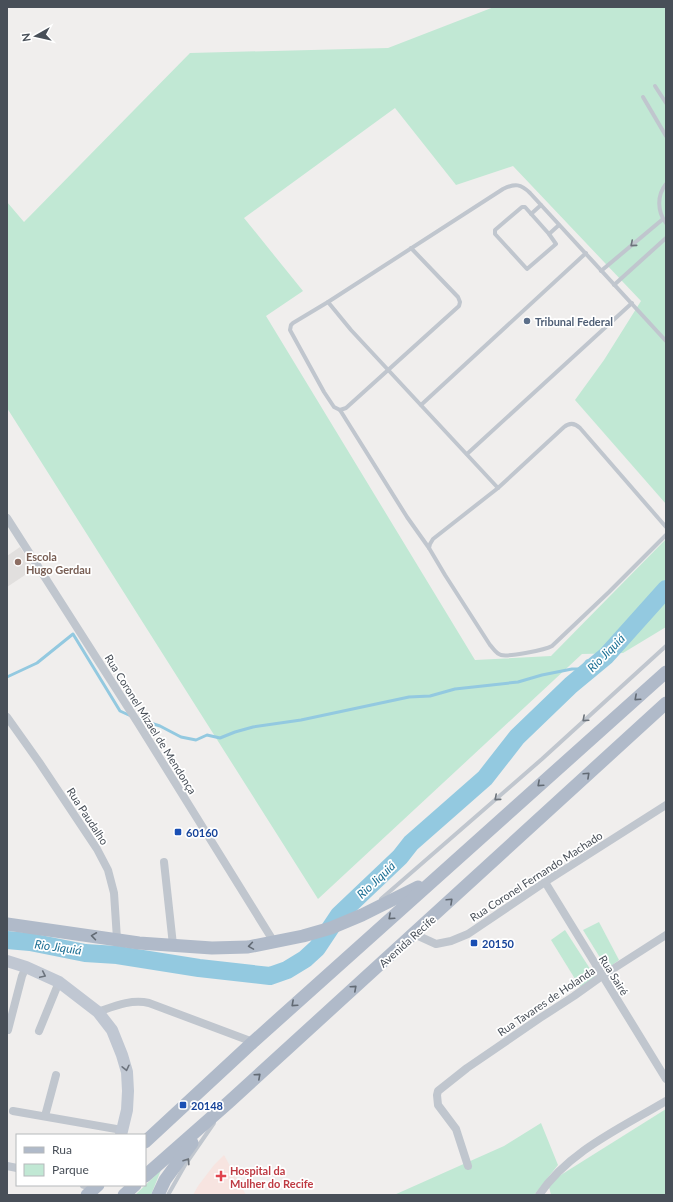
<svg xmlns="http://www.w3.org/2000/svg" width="673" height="1202" viewBox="0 0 673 1202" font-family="Lato,sans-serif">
<rect width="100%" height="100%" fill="#f0eeed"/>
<path fill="#e1dfde" d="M20 547 34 569 7 587V556Z"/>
<path fill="#f7e4e0" d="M224 1155 246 1195H193L198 1186 214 1165Z"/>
<g fill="#c1e8d4">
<path d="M494 7H666V504L575 400 604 360 641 301 513 166 456 185 395 108 244 218 303 291 266 316 475 660 551 656 666 539V627L623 653 582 654 318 899 7 408V202L24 222 190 53 388 48Z"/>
<path d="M599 922 619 960 607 969 583 930Z"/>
<path d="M565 930 596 978 580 987 551 940Z"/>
<path d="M666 1109V1195H551L548 1183Z"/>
<path d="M541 1123 558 1165 534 1195H394L504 1146Z"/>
<path d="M161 1170 151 1195H135Z"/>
</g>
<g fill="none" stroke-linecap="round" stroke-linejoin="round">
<g stroke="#93c9e0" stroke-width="3">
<path d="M7 677 37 663 73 634 120 711 131 716"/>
<path d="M138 719 160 726 181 737 196 740 207 735 220 738 235 732 253 727 301 720 409 697 430 696 455 689 518 682 542 675 572 669H581L587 661 606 656"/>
</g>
<path stroke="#93c9e0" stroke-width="18" d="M7 940 30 942 85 953 117 955 199 968 270 976 287 970 305 959 317 948 339 915 400 857 411 843 485 778 517 737 571 685 606 656 666 589"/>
<g stroke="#c0c6ce" stroke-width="4">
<path d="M655 86 666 103"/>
<path d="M643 97 666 136"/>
<path d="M666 184C657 195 657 211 666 223"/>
<path d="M522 207H525L549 234 556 244 527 269 495 234V230Z"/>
<path d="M531 214 541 205"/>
<path d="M549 234 559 225"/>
<path d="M601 271 663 219"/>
<path d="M614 285 666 238"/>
<path d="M328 302 293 323 291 325 290 330 324 392 334 407 340 410 346 408 459 306 460 302 458 297 411 248"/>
<path d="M421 405 586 253"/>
<path d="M340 410 407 517 429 548"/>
<path d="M467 454 632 303"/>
<path d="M498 488 351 330 328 302 503 189C515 183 521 184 530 193L666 341"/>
<path d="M666 527 580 428C575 423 570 422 564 427L498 488 433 539 430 544 429 548 445 575 490 645C493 648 496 654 501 655 509 657 545 650 552 646L609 592 666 535"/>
<path d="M381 899 542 759 666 646"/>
<path d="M168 1195 185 1165 214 1123"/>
</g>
<g stroke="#c0c6ce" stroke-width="8">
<path d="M7 518 138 723 274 942"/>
<path d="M7 717 39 762 97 849 108 870 114 893 117 939"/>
<path d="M164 862 173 945"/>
<path d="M545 882 666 1079"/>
<path d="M414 934 436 944 451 941 468 934 545 882 666 805"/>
<path d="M98 1012C115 1006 131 999 149 1003L253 1042"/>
<path d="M8 1030 22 976 26 967"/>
<path d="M39 1031 59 982"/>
<path d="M13 1111 122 1130"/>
<path d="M45 1116 56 1075"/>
<path d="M7 1166 17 1168"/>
<path d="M468 1166 456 1129 438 1105 437 1095 438 1091 467 1068 540 1018 574 996 602 976 666 935"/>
<path d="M84 1185 95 1188"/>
<path d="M539 1195C569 1151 621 1128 666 1101"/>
</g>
<path stroke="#c0c7d2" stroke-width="12" d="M7 961 26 967 59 982 98 1012 112 1030 122 1055 127 1072 128 1091 127 1110 121 1135"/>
<g stroke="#b0bac9" stroke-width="13">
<path d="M7 924 139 943 212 948 248 947 303 936 331 928 362 915 418 887"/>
<path d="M145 1142 253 1042 666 672"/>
<path d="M145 1176 229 1102 666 703"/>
<path d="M87 1195 98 1185"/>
<path d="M124 1195 135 1185"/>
<path d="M158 1195 165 1180 192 1143"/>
</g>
</g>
<defs><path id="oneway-chevron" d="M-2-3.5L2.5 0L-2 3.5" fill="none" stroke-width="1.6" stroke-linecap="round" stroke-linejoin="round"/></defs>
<g stroke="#6c737b">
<use href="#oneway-chevron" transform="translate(633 244) rotate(140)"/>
<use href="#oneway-chevron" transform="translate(585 719) rotate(138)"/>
<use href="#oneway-chevron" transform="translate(497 798) rotate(139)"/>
<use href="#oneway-chevron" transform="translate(187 1161) rotate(-57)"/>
</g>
<g stroke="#626a74">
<use href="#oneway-chevron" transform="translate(637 698) rotate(138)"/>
<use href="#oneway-chevron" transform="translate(587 775) rotate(-43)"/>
<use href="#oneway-chevron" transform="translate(540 784) rotate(138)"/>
<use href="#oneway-chevron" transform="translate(450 901) rotate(-43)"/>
<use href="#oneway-chevron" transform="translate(391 917) rotate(138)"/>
<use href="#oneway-chevron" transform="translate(94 936) rotate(-172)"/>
<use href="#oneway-chevron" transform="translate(251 946) rotate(171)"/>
<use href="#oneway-chevron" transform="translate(354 988) rotate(-42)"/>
<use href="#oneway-chevron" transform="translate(294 1004) rotate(138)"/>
<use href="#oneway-chevron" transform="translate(258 1076) rotate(-42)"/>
</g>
<g stroke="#6c737d">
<use href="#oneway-chevron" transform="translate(43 975) rotate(25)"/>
<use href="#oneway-chevron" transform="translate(126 1068) rotate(77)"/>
</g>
<circle fill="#5c6f8a" stroke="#fff" stroke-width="1.5" cx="527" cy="321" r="4"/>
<circle fill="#8d6e63" stroke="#fff" stroke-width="1.5" cx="18" cy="562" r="4"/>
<g fill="#1a4fb4" stroke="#fff" stroke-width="1.5">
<rect x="174" y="828" width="8" height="8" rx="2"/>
<rect x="470" y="939" width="8" height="8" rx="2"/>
<rect x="179" y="1101" width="8" height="8" rx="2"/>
</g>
<path fill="#e0444e" stroke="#fff" stroke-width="1.5" d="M219 1170h4v4h4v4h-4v4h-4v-4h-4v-4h4z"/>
<g text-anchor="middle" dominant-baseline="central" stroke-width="3.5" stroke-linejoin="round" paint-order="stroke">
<g font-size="11" font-weight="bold" fill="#4e5e75" stroke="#fff" text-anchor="start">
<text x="535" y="321">Tribunal Federal</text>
</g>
<g font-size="11" font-weight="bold" fill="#785e54" stroke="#fff" text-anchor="start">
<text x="26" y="556">Escola<tspan x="26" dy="13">Hugo Gerdau</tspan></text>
</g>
<g font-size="11" fill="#484f58" stroke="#fff">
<text transform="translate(151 724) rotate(58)">Rua Coronel Mizael de Mendonça</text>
<text transform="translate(88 816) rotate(57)">Rua Paudalho</text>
<text transform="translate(536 876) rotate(-33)">Rua Coronel Fernando Machado</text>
<text transform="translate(407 941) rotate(-42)">Avenida Recife</text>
<text transform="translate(614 975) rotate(58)">Rua Sairé</text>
<text transform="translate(546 1001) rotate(-34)">Rua Tavares de Holanda</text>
</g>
<g font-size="11" font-weight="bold" fill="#164399" stroke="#fff" text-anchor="start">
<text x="186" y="832">60160</text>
<text x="482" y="943">20150</text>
<text x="191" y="1105">20148</text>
</g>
<g font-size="11" font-weight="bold" fill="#be3a42" stroke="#fff" text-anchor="start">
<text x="230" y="1170">Hospital da<tspan x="230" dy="13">Mulher do Recife</tspan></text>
</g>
<g font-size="12" font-style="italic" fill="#1e7195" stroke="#fff">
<text transform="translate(606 653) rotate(-45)">Rio Jiquiá</text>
<text transform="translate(376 880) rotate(-43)">Rio Jiquiá</text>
<text transform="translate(58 947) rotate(8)">Rio Jiquiá</text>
</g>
</g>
<rect width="673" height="1202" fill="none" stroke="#484f58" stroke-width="16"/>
<rect x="16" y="1134" width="130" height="52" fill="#ffffff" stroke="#b6b9bc"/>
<rect x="24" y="1147" width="20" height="6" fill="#b0bac9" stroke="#b6b9bc"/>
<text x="52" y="1154" font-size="12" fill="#484f58">Rua</text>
<rect x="24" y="1164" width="20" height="12" fill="#c1e8d4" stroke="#b6b9bc"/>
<text x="52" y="1174" font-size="12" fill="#484f58">Parque</text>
<g transform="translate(36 36) rotate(262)" stroke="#ffffff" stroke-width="3" paint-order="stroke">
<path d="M0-3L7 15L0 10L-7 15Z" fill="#484f58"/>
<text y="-6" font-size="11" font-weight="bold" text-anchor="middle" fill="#484f58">N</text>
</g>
</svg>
